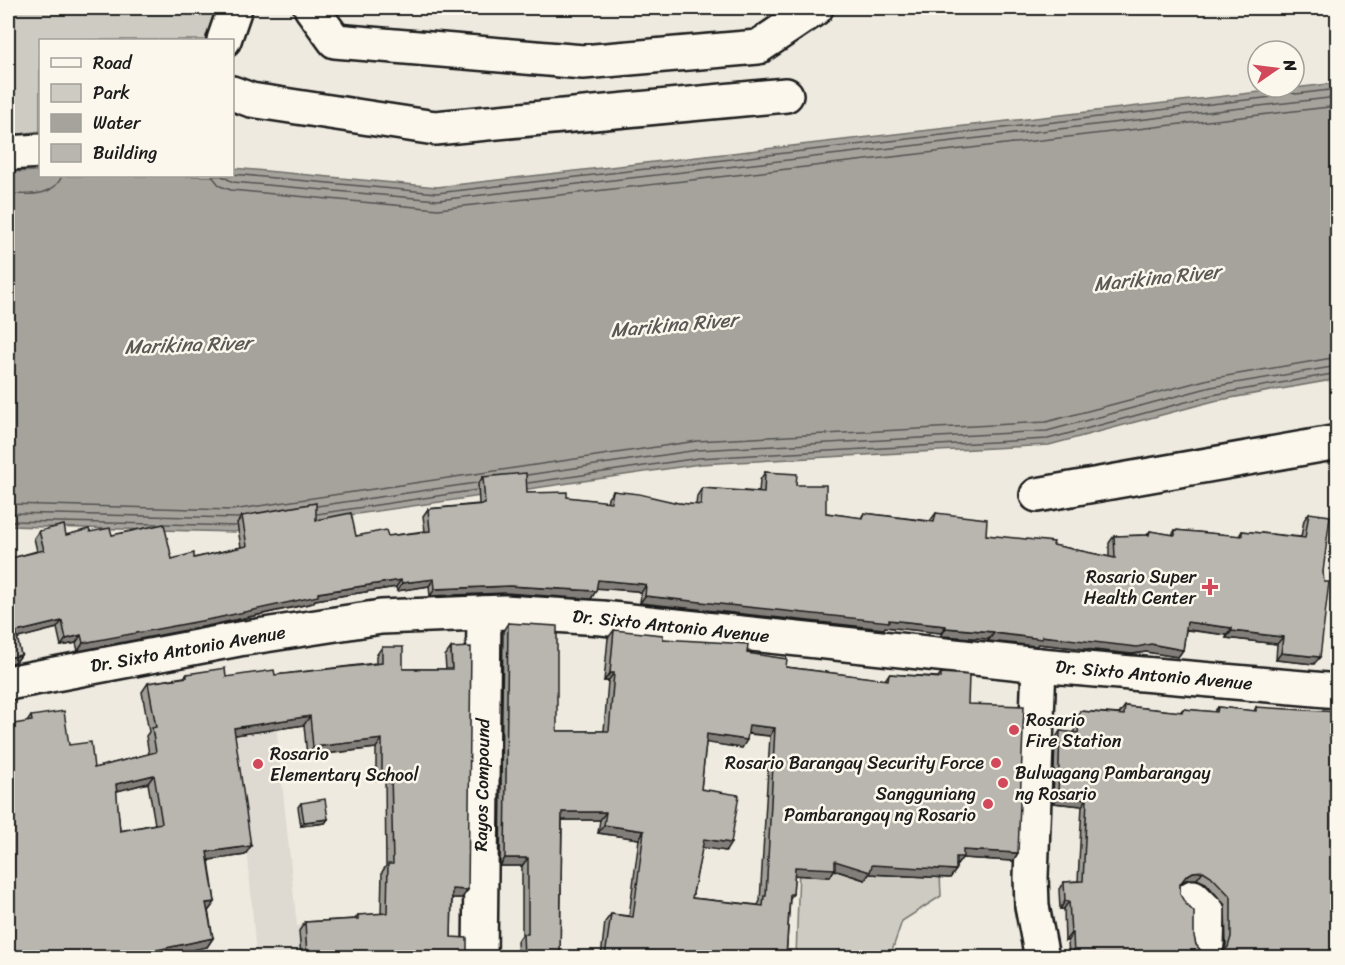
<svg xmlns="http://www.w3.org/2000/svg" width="1345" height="965" viewBox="0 0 1345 965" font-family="Sriracha,sans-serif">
<rect width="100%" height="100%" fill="#eeeadf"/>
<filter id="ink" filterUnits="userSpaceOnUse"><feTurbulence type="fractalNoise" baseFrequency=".0167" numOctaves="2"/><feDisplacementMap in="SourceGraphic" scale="12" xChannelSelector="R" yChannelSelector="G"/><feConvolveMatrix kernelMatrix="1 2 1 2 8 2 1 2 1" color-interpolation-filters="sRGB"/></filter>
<g filter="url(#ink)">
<path fill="#dedad1" d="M271 676 297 926 410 918 412 957H256L247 845 226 682Z"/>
<g fill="#ceccc2" stroke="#75746f" stroke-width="1.5">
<path d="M8 8H220L214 40H40V131L8 136Z"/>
<path d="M644 8H699L698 14Z"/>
<path d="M799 868 940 874 941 896 902 921 890 957 796 958Z"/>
</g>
<path fill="#a6a39d" stroke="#6f6d69" stroke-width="1.5" d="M1337 83V379L1214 401 1049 445 700 464 234 532 8 526V172L40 171V176H232L233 168 437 187Z"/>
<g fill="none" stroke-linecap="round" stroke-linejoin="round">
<g stroke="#535250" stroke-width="1.5">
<path d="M232 174 437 193 1281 96 1288 92 1296 94 1338 89"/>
<path d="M212 176 220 186 231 190 438 209 1338 106"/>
<path d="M222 176 233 182 438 200 1338 97"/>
<path d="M8 194C28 194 53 198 62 176"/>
<path d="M527 475 698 450 1047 431 1211 387 1338 366"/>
<path d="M528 483 699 458 1048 439 1212 395 1338 373"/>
<path d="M8 504 232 510 697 441 1046 422 1209 379 1338 357"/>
<path d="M317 506 476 483"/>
<path d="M8 513 239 518"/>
<path d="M317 514 477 490"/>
<path d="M8 521 157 524"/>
<path d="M165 524 236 526"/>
</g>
<g stroke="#1c1c1c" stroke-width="38">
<g id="minor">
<path d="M311 8 335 41 583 62 758 47 816 8"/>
<path d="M224 40 235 8"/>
<path d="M232 93 251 100 435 128 786 95"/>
<path d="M8 153 40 151"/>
<path d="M1037 495 1338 442"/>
<path d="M1039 665 1031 877 1032 906 1042 958"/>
<path d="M1193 897 1208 912 1207 944"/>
<path d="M480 958 484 613"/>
</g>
</g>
<g stroke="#1c1c1c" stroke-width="38">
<path id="major" d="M8 683 239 639 381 617 504 612 602 618 1039 665 1338 691"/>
</g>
<use href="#minor" stroke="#fbf7ec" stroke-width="33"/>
<use href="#major" stroke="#fbf7ec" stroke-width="33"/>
</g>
<g fill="#9f9d96" stroke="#1c1c1c" stroke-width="1.5" fill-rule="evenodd">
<path d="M765 472 796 485 826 513 861 518 864 513 930 521 936 513 986 535 1053 545 1109 557V543L1114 536 1147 535 1150 531 1172 535 1175 530 1239 536 1242 531 1301 537 1304 520 1309 513 1323 572 1314 664 1276 660 1277 644 1226 638 1227 635 1186 630 1183 650 1178 657 1146 652 1132 654 1038 644 1036 646 988 641 989 639 941 636V633L885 627 884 629 640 603 641 593 637 591 597 588 591 599 505 593 430 596 429 586 397 591 396 587 315 600 313 603 212 625 78 651 76 643 61 646 57 628 17 638 21 655 16 662 12 558 37 551 34 538 39 531 66 535 90 532 112 535 172 559 194 558 241 547 237 523 242 516 316 520 356 536H388L425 531 423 516 428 509 479 504 478 484 483 477 527 493 607 502 608 498 613 491 678 503 696 505 697 496 702 488 759 492 760 480Z"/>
<path d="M508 623 557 731H604L608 681H604L608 638 614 630 663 639 747 653 786 667 885 680 889 674 938 677 941 673 968 704 1018 853 1013 861 962 858 957 865H956V870L950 878 869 874 865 880 834 870 830 877 794 875 793 894 790 898 786 957H601L605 922 611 914 629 916 639 839 598 833 600 820H562L560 957H518L517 942 522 935V866H500L503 631ZM748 734 770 736 760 901 758 905 692 898 702 847 726 851 701 789 706 742 742 748Z"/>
<path d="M382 647 403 669H446L445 656 451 648 462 898H452L451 937 467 950 470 957H301L299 931 305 922 355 919 358 915 381 914 382 872 386 866 385 780H376V748L307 756 304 725 235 735 245 855 209 860 215 902 209 910H208L213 938 207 947 27 722 31 716 69 745 94 768 149 754 146 736 149 732 142 692 148 683 184 677 187 674 226 677 275 675 376 663V656ZM148 783 155 824 120 831 116 791Z"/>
<path d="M1125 706 1180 712 1183 709 1214 712 1218 707 1254 711 1256 707 1338 957H1069L1068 941H1065L1064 909H1060L1059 889 1064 882 1078 881 1082 806 1053 803 1055 739 1060 731 1074 733 1075 719 1080 711 1119 714ZM1188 879H1197L1206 883 1225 905 1226 945 1224 950 1221 953 1211 955 1202 952 1196 945 1180 894V884Z"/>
<path d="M301 803 328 819 325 823 301 826 298 807Z"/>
</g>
<g fill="#827f7a" stroke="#1c1c1c" stroke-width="1.5">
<path d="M434 579 429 586 397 591 402 583Z"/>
<path d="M401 580 396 587 315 600 313 603 212 625 78 651 83 643 318 593Z"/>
<path d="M598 580 642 584 646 585 641 593 637 591 593 588Z"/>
<path d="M510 586 596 591 591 599 505 593 430 596 435 589Z"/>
<path d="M645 596 889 620 946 626 941 633 885 627 884 629 640 603Z"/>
<path d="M62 621 57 628 11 640 16 632Z"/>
<path d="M1187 622 1232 628 1227 635 1182 629Z"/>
<path d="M946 628 994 632 989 639 941 636Z"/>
<path d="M1232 631 1283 637 1277 644 1226 638Z"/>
<path d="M994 633 1151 644 1183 650 1178 657 1146 652 1132 654 1038 644 1036 646 988 641Z"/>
<path d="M81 635 76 643 61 646 66 639Z"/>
<path d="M1281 653 1320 657 1314 664 1276 660Z"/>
<path d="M21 655 16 662 8 664V658Z"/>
<path d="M610 673H614L608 681H604Z"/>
<path d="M310 716 304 725 228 736 234 728Z"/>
<path d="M749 725 775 728 770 736 744 733Z"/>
<path d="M707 734 747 740 742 748 702 742Z"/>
<path d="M382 739 376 748 307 756 313 747Z"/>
<path d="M382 771H391L385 780H376Z"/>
<path d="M154 775 148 783 110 793 116 784Z"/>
<path d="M1058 795 1087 799 1082 806 1053 803Z"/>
<path d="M562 812H606L600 820H557Z"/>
<path d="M328 819 325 823 301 826 304 822Z"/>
<path d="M604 825 644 831 639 839 598 833Z"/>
<path d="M704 839 731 843 726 851 698 847Z"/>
<path d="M251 846 245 855 201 861 207 852Z"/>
<path d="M963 850 1018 853 1013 861 962 858 957 865H950L956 857Z"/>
<path d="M505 858H528L522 866H500Z"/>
<path d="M835 861 956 870 950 878 869 874 865 880 834 870 830 877 789 875 795 867Z"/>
<path d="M1203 871 1197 879H1188L1180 883 1186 876 1193 872Z"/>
<path d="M452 889 468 890 462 898H446Z"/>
<path d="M1065 901H1069L1064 909H1060Z"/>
<path d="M215 902 209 910 200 912 206 903Z"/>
<path d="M1071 933H1073L1068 941H1065Z"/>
<path d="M213 938 207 947 158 957H124Z"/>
</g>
<g fill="#b9b6af" stroke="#1c1c1c" stroke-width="1.5" fill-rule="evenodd">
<path d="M765 472 797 474 796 485H826V513L863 518 864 513 934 522 936 513 987 519 986 535 1054 542 1053 545 1115 558 1114 536 1149 535 1150 531 1175 535V530L1242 536V531L1305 538 1309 513 1330 516 1323 572 1324 582H1329L1320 657 1281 653 1283 637 1232 631V628L1187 622 1183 650 1151 644 1137 647 1042 636V639L994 633V632L946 628V626L889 620V622L645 596 646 585 642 584 598 580 596 591 510 586 435 589 434 579 402 583 401 580 318 593V596L217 618 83 643 81 635 66 639 62 621 16 632 21 655 8 658V554L12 558 44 550 39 531 64 525 66 535 89 529 90 532 110 528 112 535 164 524 172 559 194 553V558L247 546 242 516 316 503V520L351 513 356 536 386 530 388 536 430 531 428 509 485 504 483 477 526 473 527 493 567 492V497L611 502 613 491 639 494 678 503 701 505 702 488 764 493Z"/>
<path d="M508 623 557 626V731H609L614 673H610L614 630 663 635V639L748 644 747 653 787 659 786 667 888 680 889 674 941 678V673L969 675 968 704 1024 706 1018 853 963 850V857H956V870L872 865 870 872 835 861V869L795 867 793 894H790L786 957H605L611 914 633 917 644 831 604 825 606 812H562L560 957H524L523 934H528V858H505ZM749 725 775 728 766 896H764L763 906 692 898 704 839 731 843 739 795 701 789 707 734 747 740Z"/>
<path d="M382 647H403V669H452L451 648 471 647 468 890 452 889 451 937 467 938V950L470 957H307L305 922 358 919V915L387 913 388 864H393L391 771H382V739L313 747 310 716 234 728 251 846 207 852 215 902 206 903 213 938 124 957H8V725L32 721 31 716 64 711 69 745 91 742 94 768 156 752 152 728 156 727 148 683 187 677V674L225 668 226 677 274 670 275 675 382 663ZM154 775 162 823 120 831 116 784Z"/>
<path d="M1125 706 1182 712 1183 709 1217 712 1218 707 1256 711V707L1338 712V957H1074L1073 933H1071L1069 901H1065L1064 882 1083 881 1087 799 1058 795 1060 731 1078 733 1080 711 1124 715ZM1203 871 1211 876 1231 897V937L1228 947 1221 953 1211 955 1202 952 1196 945 1194 936V912L1185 903 1180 894V884L1186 876 1193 872Z"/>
<path d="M325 799 328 819 304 822 301 803Z"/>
</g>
</g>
<g fill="#d1495b" stroke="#fbf7ec" stroke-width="2">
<path d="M1207 578h6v6h6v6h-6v6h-6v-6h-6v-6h6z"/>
<circle cx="1014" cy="730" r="6"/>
<circle cx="996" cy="763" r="6"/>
<circle cx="258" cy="764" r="6"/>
<circle cx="1003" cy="783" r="6"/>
<circle cx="988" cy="804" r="6"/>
</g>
<g text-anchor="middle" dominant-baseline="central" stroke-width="5" stroke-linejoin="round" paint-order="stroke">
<g font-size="18" fill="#1c1c1c" stroke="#fbf7ec" text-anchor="end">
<text x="1196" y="577">Rosario Super<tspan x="1196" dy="21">Health Center</tspan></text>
<text x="1026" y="720" text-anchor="start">Rosario<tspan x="1026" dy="21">Fire Station</tspan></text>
<text x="270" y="754" text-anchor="start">Rosario<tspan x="270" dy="21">Elementary School</tspan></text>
<text x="984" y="763">Rosario Barangay Security Force</text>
<text x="1015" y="773" text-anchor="start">Bulwagang Pambarangay<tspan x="1015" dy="21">ng Rosario</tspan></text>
<text x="976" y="794">Sangguniang<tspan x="976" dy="21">Pambarangay ng Rosario</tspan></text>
</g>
<g font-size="18" fill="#1c1c1c" stroke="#fbf7ec">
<text transform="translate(671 626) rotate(6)">Dr. Sixto Antonio Avenue</text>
<text transform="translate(188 649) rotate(-10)">Dr. Sixto Antonio Avenue</text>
<text transform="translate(1154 675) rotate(5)">Dr. Sixto Antonio Avenue</text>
<text transform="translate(482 785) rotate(-89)">Rayos Compound</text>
</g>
<g font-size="20" font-style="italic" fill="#5a5956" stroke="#fbf7ec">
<text transform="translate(1157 278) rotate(-6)">Marikina River</text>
<text transform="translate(674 325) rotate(-5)">Marikina River</text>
<text transform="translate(188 345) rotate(-2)">Marikina River</text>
</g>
</g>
<rect width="1345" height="965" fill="none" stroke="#fbf7ec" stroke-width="30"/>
<rect x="15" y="15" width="1315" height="935" fill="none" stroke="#1c1c1c" stroke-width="2" filter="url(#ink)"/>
<rect x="39" y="39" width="195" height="138" fill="#fbf7ec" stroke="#a29f99" stroke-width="1.5"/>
<rect x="51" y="58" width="30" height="9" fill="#fbf7ec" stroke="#a29f99" stroke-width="1.5"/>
<text x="93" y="69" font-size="18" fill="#1c1c1c">Road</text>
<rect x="51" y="84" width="30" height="18" fill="#ceccc2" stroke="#a29f99" stroke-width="1.5"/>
<text x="93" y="99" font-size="18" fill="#1c1c1c">Park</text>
<rect x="51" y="114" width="30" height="18" fill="#a6a39d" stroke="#a29f99" stroke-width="1.5"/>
<text x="93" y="129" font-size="18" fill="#1c1c1c">Water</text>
<rect x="51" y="144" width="30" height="18" fill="#b9b6af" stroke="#a29f99" stroke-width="1.5"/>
<text x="93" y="159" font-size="18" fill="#1c1c1c">Building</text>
<g transform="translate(1276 69) rotate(76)"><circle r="28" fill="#fbf7ec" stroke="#a29f99" stroke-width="1.5"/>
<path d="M0-4.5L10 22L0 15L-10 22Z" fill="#d1495b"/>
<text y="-9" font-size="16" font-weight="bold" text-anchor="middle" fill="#1c1c1c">N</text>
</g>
</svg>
